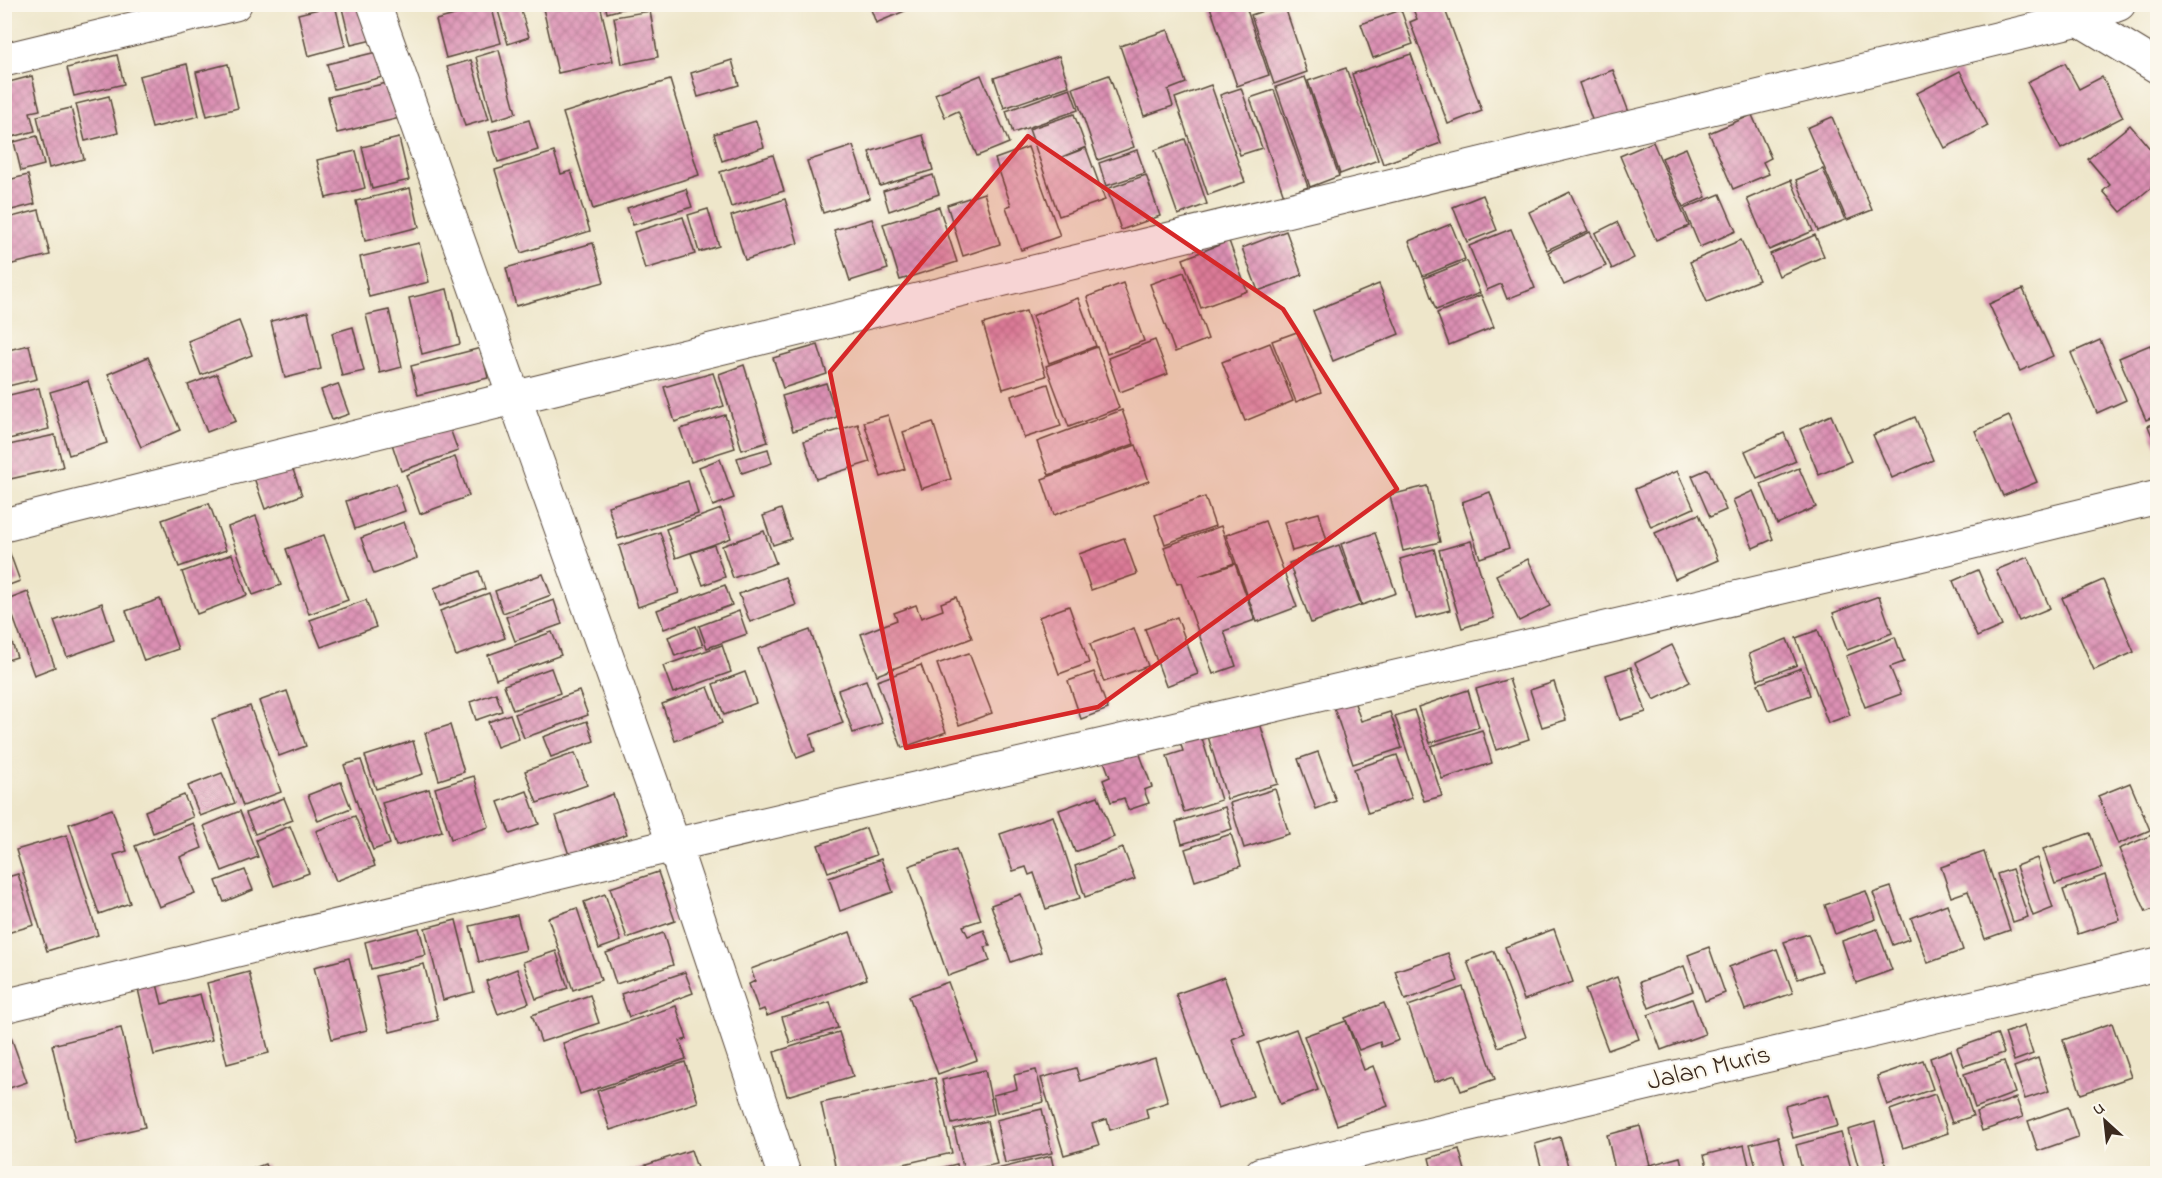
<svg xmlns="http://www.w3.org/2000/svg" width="2162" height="1178" viewBox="0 0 2162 1178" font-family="'Indie Flower',sans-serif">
<defs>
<pattern id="building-cross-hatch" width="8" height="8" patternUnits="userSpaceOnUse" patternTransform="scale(1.5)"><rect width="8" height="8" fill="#dc90b4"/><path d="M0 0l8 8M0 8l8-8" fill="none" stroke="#b47692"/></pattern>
</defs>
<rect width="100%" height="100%" fill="#fbf7ec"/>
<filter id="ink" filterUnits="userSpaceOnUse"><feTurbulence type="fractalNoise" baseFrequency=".0167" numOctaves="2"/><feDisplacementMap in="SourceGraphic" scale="12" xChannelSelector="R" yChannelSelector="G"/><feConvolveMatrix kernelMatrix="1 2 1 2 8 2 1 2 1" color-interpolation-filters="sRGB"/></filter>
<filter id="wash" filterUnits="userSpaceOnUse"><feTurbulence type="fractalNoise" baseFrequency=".008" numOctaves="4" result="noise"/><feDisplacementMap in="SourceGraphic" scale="24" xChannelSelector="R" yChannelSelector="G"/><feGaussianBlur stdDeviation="1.35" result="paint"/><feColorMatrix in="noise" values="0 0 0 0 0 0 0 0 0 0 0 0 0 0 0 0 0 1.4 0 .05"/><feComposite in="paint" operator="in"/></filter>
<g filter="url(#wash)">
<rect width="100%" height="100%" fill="#eee6ca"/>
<g id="blocks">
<g fill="url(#building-cross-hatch)">
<path d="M341 4H373L381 38 351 45Z"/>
<path d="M437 4H461V5L440 12Z"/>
<path d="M496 4H519L529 37 508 44Z"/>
<path d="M542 4H600L613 61 558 73Z"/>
<path d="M605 4H637V5L607 13Z"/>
<path d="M869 4H919V5L876 23Z"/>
<path d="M935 4H956V5L938 12Z"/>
<path d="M1209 4H1245L1269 75 1237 86Z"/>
<path d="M1284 4 1307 72 1274 84 1251 15Z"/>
<path d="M1425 4H1443L1482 111 1448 124 1410 22 1417 19 1413 9Z"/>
<path d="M335 5 345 46 308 56 298 14Z"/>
<path d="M491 5 501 43 446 58 436 20Z"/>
<path d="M1401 10 1413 44 1373 58 1361 24Z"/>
<path d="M650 11 658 57 622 64 614 17Z"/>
<path d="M1168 30 1186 83 1168 90 1173 106 1144 116 1120 46Z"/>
<path d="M389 49 395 74 334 89 327 64Z"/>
<path d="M499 50 516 113 493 120 476 57Z"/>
<path d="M1411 54 1441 143 1383 164 1352 74Z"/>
<path d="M117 55 124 84 74 96 67 68Z"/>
<path d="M1059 56 1069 86 1004 108 994 78Z"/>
<path d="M471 60 489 119 465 126 447 67Z"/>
<path d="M732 60 739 85 698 97 691 73Z"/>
<path d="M2065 63 2079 89 2102 77 2123 117 2061 149 2027 82Z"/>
<path d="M187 64 199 116 152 128 139 76Z"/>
<path d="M228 64 238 108 207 116 196 72Z"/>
<path d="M1346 68 1378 160 1340 174 1308 81Z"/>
<path d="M1613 70 1630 115 1595 128 1579 83Z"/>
<path d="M1960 71 1988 126 1945 148 1917 93Z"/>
<path d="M981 75 1009 143 977 156 958 111 945 117 935 94Z"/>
<path d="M1109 75 1134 147 1098 160 1073 88Z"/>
<path d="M32 76 40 110 30 112 35 131 12 137 5 103V83Z"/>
<path d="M1305 77 1339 176 1310 187 1276 87Z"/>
<path d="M670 80 699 175 593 209 563 113Z"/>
<path d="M391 82 400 118 337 133 328 97Z"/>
<path d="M1211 85 1245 182 1208 195 1175 98Z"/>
<path d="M1070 88 1078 110 1013 133 1006 111Z"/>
<path d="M1241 88 1262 148 1240 155 1220 95Z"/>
<path d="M1274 90 1308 187 1284 196 1250 98Z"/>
<path d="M109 96 118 133 85 141 76 104Z"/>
<path d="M71 108 84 159 49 168 37 116Z"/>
<path d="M1074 114 1086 147 1062 157 1086 148 1105 200 1059 216 1029 129Z"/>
<path d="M1752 115 1771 158 1763 162 1769 174 1733 189 1709 133Z"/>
<path d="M1832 117 1872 210 1847 220 1807 128Z"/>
<path d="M529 120 538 150 498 162 489 132Z"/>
<path d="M756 121 764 147 722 161 714 134Z"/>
<path d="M2130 125 2158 158V182L2121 212 2103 191 2110 185 2088 159Z"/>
<path d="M923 135 933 170 880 186 869 152Z"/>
<path d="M37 136 44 165 21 171 14 142Z"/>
<path d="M399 138 409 180 372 189 362 147Z"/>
<path d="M1185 139 1207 204 1178 215 1155 150Z"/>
<path d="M1653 142 1689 226 1656 240 1620 156Z"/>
<path d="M853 146 870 198 823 213 807 161Z"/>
<path d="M1028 147 1060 236 1021 250 1006 207 1011 205 995 159Z"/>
<path d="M1686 148 1706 197 1683 207 1662 158Z"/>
<path d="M1137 150 1145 173 1106 186 1099 163Z"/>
<path d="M356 151 365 188 326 198 317 160Z"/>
<path d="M554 152 561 174 571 171 590 231 521 253 495 170Z"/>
<path d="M773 155 784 191 731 207 720 172Z"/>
<path d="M1823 169 1845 220 1818 231 1796 180Z"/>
<path d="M28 175 35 204 4 212V181Z"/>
<path d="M933 175 939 194 889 211 883 191Z"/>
<path d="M1146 175 1160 216 1121 230 1107 189Z"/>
<path d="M1791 180 1813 231 1769 250 1747 199Z"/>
<path d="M410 188 419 227 365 241 356 201Z"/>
<path d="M686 189 692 207 633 225 627 208Z"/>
<path d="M1570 192 1588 231 1547 250 1529 212Z"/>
<path d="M984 193 1000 244 963 256 947 205Z"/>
<path d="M1720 194 1736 231 1700 247 1684 209Z"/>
<path d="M1483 195 1497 230 1467 242 1453 207Z"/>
<path d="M785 199 798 243 745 260 731 216Z"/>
<path d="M939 207 957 262 900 280 883 224Z"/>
<path d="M708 209 719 246 699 252 688 215Z"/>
<path d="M39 210 50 255 4 266V219Z"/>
<path d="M683 217 695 254 645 269 634 232Z"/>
<path d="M872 219 888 269 850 281 834 230Z"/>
<path d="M1617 222 1634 258 1612 269 1595 233Z"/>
<path d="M1451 224 1465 259 1423 276 1409 241Z"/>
<path d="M1511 229 1535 288 1507 299 1501 284 1487 290 1469 246Z"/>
<path d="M1286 231 1302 275 1258 291 1242 248Z"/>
<path d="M1590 232 1606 266 1564 285 1548 252Z"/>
<path d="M1815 235 1824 256 1779 276 1770 254Z"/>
<path d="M1741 240 1759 280 1707 302 1690 262Z"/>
<path d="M1229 241 1247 291 1201 308 1183 259Z"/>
<path d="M419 243 429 282 369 297 360 257Z"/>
<path d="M593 243 604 282 516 306 506 268Z"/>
<path d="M1467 261 1480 293 1436 310 1424 278Z"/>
<path d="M1184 272 1208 339 1175 352 1150 284Z"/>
<path d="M1123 283 1144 341 1107 354 1087 297Z"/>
<path d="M1379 284 1399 334 1333 361 1313 311Z"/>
<path d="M447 289 460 344 422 354 409 298Z"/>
<path d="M2023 289 2053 356 2020 371 1989 304Z"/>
<path d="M1481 295 1494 327 1449 345 1437 313Z"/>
<path d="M1078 298 1096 346 1049 363 1032 316Z"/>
<path d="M389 310 402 367 380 373 366 315Z"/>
<path d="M1026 311 1046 376 1003 389 983 324Z"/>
<path d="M308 312 321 369 285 378 271 321Z"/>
<path d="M239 321 252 355 201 375 188 341Z"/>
<path d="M353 327 364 371 342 376 332 333Z"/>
<path d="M1297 332 1321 392 1296 402 1272 341Z"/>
<path d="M1155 340 1168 374 1120 392 1108 358Z"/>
<path d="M2100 340 2126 400 2097 413 2071 353Z"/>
<path d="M1270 343 1293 401 1245 421 1222 362Z"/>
<path d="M29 345 37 379 4 387V351Z"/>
<path d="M818 345 827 374 783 388 773 358Z"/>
<path d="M2150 345 2158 362V415L2146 420 2119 358Z"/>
<path d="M1097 347 1119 408 1069 427 1046 366Z"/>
<path d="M481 348 488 378 418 395 411 366Z"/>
<path d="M148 357 180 430 141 447 108 374Z"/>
<path d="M744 365 768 442 742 450 719 374Z"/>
<path d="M713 373 724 406 675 422 664 387Z"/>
<path d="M217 374 236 421 207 432 188 385Z"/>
<path d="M88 381 107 443 69 455 50 392Z"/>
<path d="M826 383 837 417 793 431 782 396Z"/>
<path d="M338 384 349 414 332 420 321 390Z"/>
<path d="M1048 384 1061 426 1024 438 1011 396Z"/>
<path d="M39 388 49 429 5 440V396Z"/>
<path d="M1122 410 1134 444 1049 475 1037 442Z"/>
<path d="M725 415 735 448 691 462 680 429Z"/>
<path d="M888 415 905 469 881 477 864 422Z"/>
<path d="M1831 415 1851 461 1819 475 1800 429Z"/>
<path d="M2009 416 2037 482 2003 496 1975 431Z"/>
<path d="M1915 417 1933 460 1892 478 1873 435Z"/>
<path d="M933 422 951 479 921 489 903 432Z"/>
<path d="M2157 422V448L2148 426Z"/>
<path d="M448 423 458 451 401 471 392 444Z"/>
<path d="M858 424 870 462 816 479 804 441Z"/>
<path d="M1784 433 1796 461 1757 478 1745 451Z"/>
<path d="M55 435 63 467 6 480 4 446Z"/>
<path d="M1136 445 1149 481 1054 515 1042 479Z"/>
<path d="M768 449 772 463 742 473 737 458Z"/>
<path d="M455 457 469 496 420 514 406 475Z"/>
<path d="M720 459 734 498 713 506 699 467Z"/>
<path d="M290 461 302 495 265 509 253 475Z"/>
<path d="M1799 468 1816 507 1777 524 1761 484Z"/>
<path d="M1708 469 1726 510 1710 517 1692 476Z"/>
<path d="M1677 471 1694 508 1651 527 1635 489Z"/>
<path d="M688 481 698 514 618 539 608 506Z"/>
<path d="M396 484 405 511 355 529 346 501Z"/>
<path d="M1427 486 1440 542 1403 551 1390 495Z"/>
<path d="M1753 491 1773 539 1753 548 1733 500Z"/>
<path d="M1490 492 1509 548 1480 558 1462 502Z"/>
<path d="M1205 497 1215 526 1165 544 1155 515Z"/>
<path d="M209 503 226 550 179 567 162 520Z"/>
<path d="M721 509 731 538 676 558 666 529Z"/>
<path d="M781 509 791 539 773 545 763 516Z"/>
<path d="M1319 513 1327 541 1292 551 1284 522Z"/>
<path d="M1699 514 1718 560 1675 579 1655 533Z"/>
<path d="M256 516 281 585 253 595 228 527Z"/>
<path d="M1265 521 1297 607 1257 622 1226 535Z"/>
<path d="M404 522 417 558 374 574 361 538Z"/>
<path d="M1221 526 1234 563 1199 576 1235 564 1255 620 1224 631 1236 666 1213 674 1181 583 1177 584 1164 547Z"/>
<path d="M764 531 776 563 733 578 722 546Z"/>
<path d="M660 532 679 593 638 607 619 546Z"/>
<path d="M1375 533 1396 593 1362 605 1341 544Z"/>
<path d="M324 535 348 600 309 614 286 549Z"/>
<path d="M1124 538 1137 574 1091 590 1079 554Z"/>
<path d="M1471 541 1494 618 1462 628 1439 550Z"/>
<path d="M714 545 725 577 703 585 691 553Z"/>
<path d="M1339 545 1361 605 1311 623 1289 563Z"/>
<path d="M8 548 20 581 4 587V549Z"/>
<path d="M1434 549 1450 610 1416 619 1400 559Z"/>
<path d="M232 554 247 595 197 614 182 572Z"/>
<path d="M2028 557 2050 608 2019 621 1996 570Z"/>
<path d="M1528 559 1550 606 1519 621 1496 575Z"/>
<path d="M1978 570 2002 626 1977 637 1953 581Z"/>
<path d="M479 571 485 589 440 606 434 588Z"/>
<path d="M543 574 551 595 503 613 495 591Z"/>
<path d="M785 577 796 605 750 622 739 594Z"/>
<path d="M2103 580 2134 652 2094 670 2062 598Z"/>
<path d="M725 585 732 605 664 629 657 610Z"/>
<path d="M28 592 55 667 34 675 7 600Z"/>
<path d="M489 593 505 638 456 656 440 611Z"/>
<path d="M1879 596 1892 633 1847 650 1833 613Z"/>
<path d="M956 597 972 638 877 675 861 634 897 620 894 613 916 605 921 618 943 610 941 603Z"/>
<path d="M160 599 178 649 144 661 126 611Z"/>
<path d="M4 600 9 613 4 615Z"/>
<path d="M366 600 376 627 321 647 310 620Z"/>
<path d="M554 600 562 624 515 641 506 617Z"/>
<path d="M102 603 114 640 67 657 54 621Z"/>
<path d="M1069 606 1089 663 1059 674 1039 617Z"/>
<path d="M739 611 747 634 707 648 699 626Z"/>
<path d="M1177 617 1198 674 1166 686 1145 629Z"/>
<path d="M5 623 17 657 4 661V624Z"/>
<path d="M696 626 703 646 675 656 668 637Z"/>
<path d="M1134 628 1148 666 1104 682 1090 644Z"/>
<path d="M810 630 843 723 810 735 815 751 797 758 758 649Z"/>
<path d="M1818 630 1850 715 1828 723 1796 638Z"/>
<path d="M552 632 561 655 496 679 488 655Z"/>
<path d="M1895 637 1904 662 1890 667 1901 694 1865 707 1846 656Z"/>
<path d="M1787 639 1797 665 1758 680 1749 654Z"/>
<path d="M722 645 731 672 673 693 663 666Z"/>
<path d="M1672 645 1690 682 1654 700 1635 663Z"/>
<path d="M969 653 992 713 959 725 937 664Z"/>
<path d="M921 665 946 732 902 748 877 681Z"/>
<path d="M1631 667 1646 712 1620 720 1606 675Z"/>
<path d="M551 668 560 693 513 710 504 685Z"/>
<path d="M1801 668 1810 695 1768 710 1758 684Z"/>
<path d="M745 672 756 703 724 715 713 684Z"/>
<path d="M1094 672 1108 709 1081 719 1068 681Z"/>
<path d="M1509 679 1529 739 1496 750 1476 689Z"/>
<path d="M866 680 882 723 853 733 838 690Z"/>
<path d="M1554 682 1566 720 1542 727 1530 690Z"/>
<path d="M708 687 722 723 675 741 662 704Z"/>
<path d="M1468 690 1479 727 1430 743 1418 707Z"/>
<path d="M287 691 306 746 279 756 259 701Z"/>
<path d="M579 691 588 715 524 738 515 714Z"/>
<path d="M496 693 502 711 476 720 470 702Z"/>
<path d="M1353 698 1361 721 1390 712 1402 748 1353 764 1333 705Z"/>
<path d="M250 706 281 792 243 806 212 719Z"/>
<path d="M1414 710 1442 796 1424 801 1395 716Z"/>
<path d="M510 714 519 739 497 747 488 722Z"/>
<path d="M587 721 594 741 551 757 543 737Z"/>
<path d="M1260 723 1278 784 1227 799 1206 730Z"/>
<path d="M450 725 464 772 439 780 425 733Z"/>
<path d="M1482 730 1492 763 1442 779 1431 746Z"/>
<path d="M1201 735 1221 800 1184 812 1167 756 1183 751 1180 742Z"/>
<path d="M413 741 423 774 376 789 365 756Z"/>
<path d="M1135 741 1152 787 1144 790 1149 803 1128 810 1124 798 1111 802 1103 780 1110 777 1101 753Z"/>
<path d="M1318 752 1336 801 1316 809 1298 759Z"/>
<path d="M575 753 587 785 537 803 525 771Z"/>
<path d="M1397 755 1412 798 1368 813 1354 769Z"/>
<path d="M361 760 390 844 373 850 344 765Z"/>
<path d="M222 773 235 803 200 816 188 786Z"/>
<path d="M474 776 489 827 451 839 435 788Z"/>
<path d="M341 782 351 808 318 821 308 795Z"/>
<path d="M2130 783 2150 830 2118 844 2098 796Z"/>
<path d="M429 789 442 831 396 846 382 803Z"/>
<path d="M1275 789 1289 834 1244 848 1230 803Z"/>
<path d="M527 791 539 824 510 834 498 802Z"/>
<path d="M613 794 627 834 569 855 556 816Z"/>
<path d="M184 795 193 817 153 833 145 811Z"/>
<path d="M1098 796 1114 837 1075 852 1059 810Z"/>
<path d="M284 798 293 820 255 834 246 813Z"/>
<path d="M1225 807 1232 829 1182 844 1176 822Z"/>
<path d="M112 809 127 851 114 855 130 903 99 914 69 824Z"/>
<path d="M240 811 258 857 222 871 204 826Z"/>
<path d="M355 816 375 866 336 881 316 831Z"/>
<path d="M1053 816 1080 898 1046 909 1034 873 1029 875 1026 867 1013 871 1000 834Z"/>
<path d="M193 823 202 848 180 857 195 893 159 907 135 846Z"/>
<path d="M290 826 309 873 274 886 256 840Z"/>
<path d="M866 828 876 855 828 872 818 845Z"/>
<path d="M2090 833 2102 868 2055 884 2043 849Z"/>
<path d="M1231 834 1241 866 1195 881 1185 849Z"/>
<path d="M2154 834 2158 842V907L2146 912 2119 849Z"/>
<path d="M67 835 98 935 47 951 16 850Z"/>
<path d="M1123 848 1135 879 1085 897 1075 866Z"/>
<path d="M956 849 981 920 963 926 968 936 984 930 990 946 985 947 990 961 948 976 909 866Z"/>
<path d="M1984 852 2010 930 1985 939 1968 891 1951 897 1941 867Z"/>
<path d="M2037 858 2053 908 2033 916 2016 866Z"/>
<path d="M881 859 893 892 840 911 829 878Z"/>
<path d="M2012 869 2028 917 2013 922 1997 874Z"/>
<path d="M245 870 253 890 224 902 216 881Z"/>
<path d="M658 872 675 921 627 938 610 888Z"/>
<path d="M18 874 34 925 4 934V878Z"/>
<path d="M2105 875 2120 920 2078 934 2063 890Z"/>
<path d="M1891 887 1909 939 1893 945 1873 893Z"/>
<path d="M1866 891 1876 919 1835 934 1825 905Z"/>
<path d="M605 894 621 941 599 949 584 902Z"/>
<path d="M1021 894 1041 952 1011 962 991 905Z"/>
<path d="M1947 904 1963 950 1928 963 1911 918Z"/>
<path d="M577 908 601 980 573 990 548 918Z"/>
<path d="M517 915 526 950 479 962 470 926Z"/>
<path d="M456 920 474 992 443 1000 425 928Z"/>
<path d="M419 928 426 955 371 969 365 942Z"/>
<path d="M1554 929 1573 982 1524 1000 1505 947Z"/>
<path d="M1877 929 1892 970 1856 983 1842 941Z"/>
<path d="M850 932 867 979 767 1016 764 1009 759 1011 749 984 755 981 751 969Z"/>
<path d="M663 933 673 965 616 984 606 953Z"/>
<path d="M1808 934 1822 971 1798 979 1784 942Z"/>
<path d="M1709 947 1725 993 1705 1001 1688 955Z"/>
<path d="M1777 949 1793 993 1745 1010 1729 967Z"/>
<path d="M556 951 568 988 536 999 523 962Z"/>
<path d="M1494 951 1526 1037 1498 1047 1467 961Z"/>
<path d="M1448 953 1458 981 1405 1000 1395 971Z"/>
<path d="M349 958 367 1030 332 1039 314 967Z"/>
<path d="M424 964 438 1020 390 1032 376 976Z"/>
<path d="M1684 966 1693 991 1649 1008 1640 982Z"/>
<path d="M517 969 529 1003 498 1014 486 981Z"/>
<path d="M249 972 269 1053 227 1064 207 983Z"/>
<path d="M685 972 693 993 629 1017 621 994Z"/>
<path d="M155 976 162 1004 200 994 212 1040 154 1055 136 981Z"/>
<path d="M1224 977 1245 1034 1232 1039 1253 1096 1218 1108 1176 994Z"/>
<path d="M1617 977 1639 1039 1608 1050 1585 989Z"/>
<path d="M948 982 977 1060 938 1074 909 996Z"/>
<path d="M1463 987 1495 1079 1461 1091 1455 1075 1434 1082 1408 1006Z"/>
<path d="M590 995 599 1023 541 1042 532 1015Z"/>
<path d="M1692 999 1705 1034 1661 1050 1648 1015Z"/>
<path d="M830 1002 838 1028 790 1043 782 1017Z"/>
<path d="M1384 1003 1399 1040 1381 1047 1380 1042 1359 1050 1345 1018Z"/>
<path d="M676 1006 687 1039 680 1041 686 1059 580 1094 563 1043Z"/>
<path d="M1346 1021 1364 1070 1373 1066 1388 1106 1337 1125 1304 1036Z"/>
<path d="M2112 1023 2131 1077 2081 1094 2063 1040Z"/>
<path d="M2024 1026 2033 1054 2014 1061 2005 1033Z"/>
<path d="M121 1028 145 1127 75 1143 52 1045Z"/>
<path d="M1296 1029 1318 1090 1280 1104 1258 1043Z"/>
<path d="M839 1032 853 1076 787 1096 774 1052Z"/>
<path d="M1997 1034 2004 1053 1964 1066 1957 1048Z"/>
<path d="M11 1037 27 1082 4 1090V1040Z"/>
<path d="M1951 1050 1973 1116 1952 1123 1930 1058Z"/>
<path d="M1155 1058 1168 1102 1146 1109 1148 1118 1110 1130 1107 1119 1092 1124 1099 1145 1064 1155 1041 1078 1076 1068 1080 1081Z"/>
<path d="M2038 1058 2049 1091 2025 1099 2014 1067Z"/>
<path d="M1923 1060 1933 1089 1887 1105 1877 1076Z"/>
<path d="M2004 1061 2015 1093 1975 1108 1964 1074Z"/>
<path d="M685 1062 698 1102 610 1130 597 1091Z"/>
<path d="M985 1070 994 1114 952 1124 942 1080Z"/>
<path d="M1036 1070 1044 1102 997 1113 993 1095 1017 1089 1014 1075Z"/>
<path d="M935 1078 952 1153 860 1174H837L821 1103Z"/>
<path d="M1829 1094 1838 1126 1793 1138 1785 1106Z"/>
<path d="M1935 1094 1948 1133 1903 1148 1890 1110Z"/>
<path d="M2016 1098 2023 1117 1982 1131 1976 1112Z"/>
<path d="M2068 1107 2078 1137 2038 1151 2028 1121Z"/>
<path d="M1042 1109 1052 1153 1005 1163 996 1120Z"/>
<path d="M987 1121 997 1164 964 1171 954 1129Z"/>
<path d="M1875 1122 1886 1166 1860 1173 1848 1130Z"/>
<path d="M1640 1126 1650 1165 1616 1174 1607 1135Z"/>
<path d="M1841 1133 1852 1172 1803 1174 1796 1145Z"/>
<path d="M1560 1137 1569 1170 1556 1174H1543L1535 1144Z"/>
<path d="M1778 1137 1787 1174H1758L1750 1144Z"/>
<path d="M1744 1145 1751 1174H1709L1704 1155Z"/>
<path d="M1459 1149 1466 1174H1433L1429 1158Z"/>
<path d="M691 1150 699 1174H622V1173Z"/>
<path d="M1051 1156 1055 1174H980V1173Z"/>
<path d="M1680 1157 1684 1174H1652L1650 1165Z"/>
<path d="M265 1164 269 1174H241V1173Z"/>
<path d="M957 1164 959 1174H920V1173Z"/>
</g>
</g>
</g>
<g filter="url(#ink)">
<use href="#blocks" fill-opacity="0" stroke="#564638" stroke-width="1.5"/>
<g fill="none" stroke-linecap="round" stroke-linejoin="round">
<g stroke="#564638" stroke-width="35">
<g id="minor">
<path d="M374 4 674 845 784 1174"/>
<path d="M2068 9 2079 19 2158 67"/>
<path d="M4 60 235 4"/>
<path d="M4 525 513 398 2079 19 2119 4"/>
<path d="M4 1006 674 845 1907 558 2158 497"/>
<path d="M1261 1174 2158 964"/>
</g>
</g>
<use href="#minor" stroke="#fff" stroke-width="33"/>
</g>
</g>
<path fill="#d62828" fill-opacity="0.2" stroke="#d62828" stroke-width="4.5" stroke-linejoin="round" d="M1028 136 1283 309 1397 489 1098 707 906 748 830 372Z"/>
<g text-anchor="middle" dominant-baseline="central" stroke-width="4.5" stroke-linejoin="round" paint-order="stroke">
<g font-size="27" fill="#3b2a1e" stroke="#fbf7ec">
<text transform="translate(1709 1069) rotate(-13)">Jalan Muris</text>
</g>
</g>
<rect width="2162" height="1178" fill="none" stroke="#fbf7ec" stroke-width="24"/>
<g transform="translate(2105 1121) rotate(333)" stroke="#fbf7ec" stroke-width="4.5" paint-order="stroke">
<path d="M0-4.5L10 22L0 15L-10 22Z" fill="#3b2a1e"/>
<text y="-9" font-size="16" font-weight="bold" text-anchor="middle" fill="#3b2a1e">U</text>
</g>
</svg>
